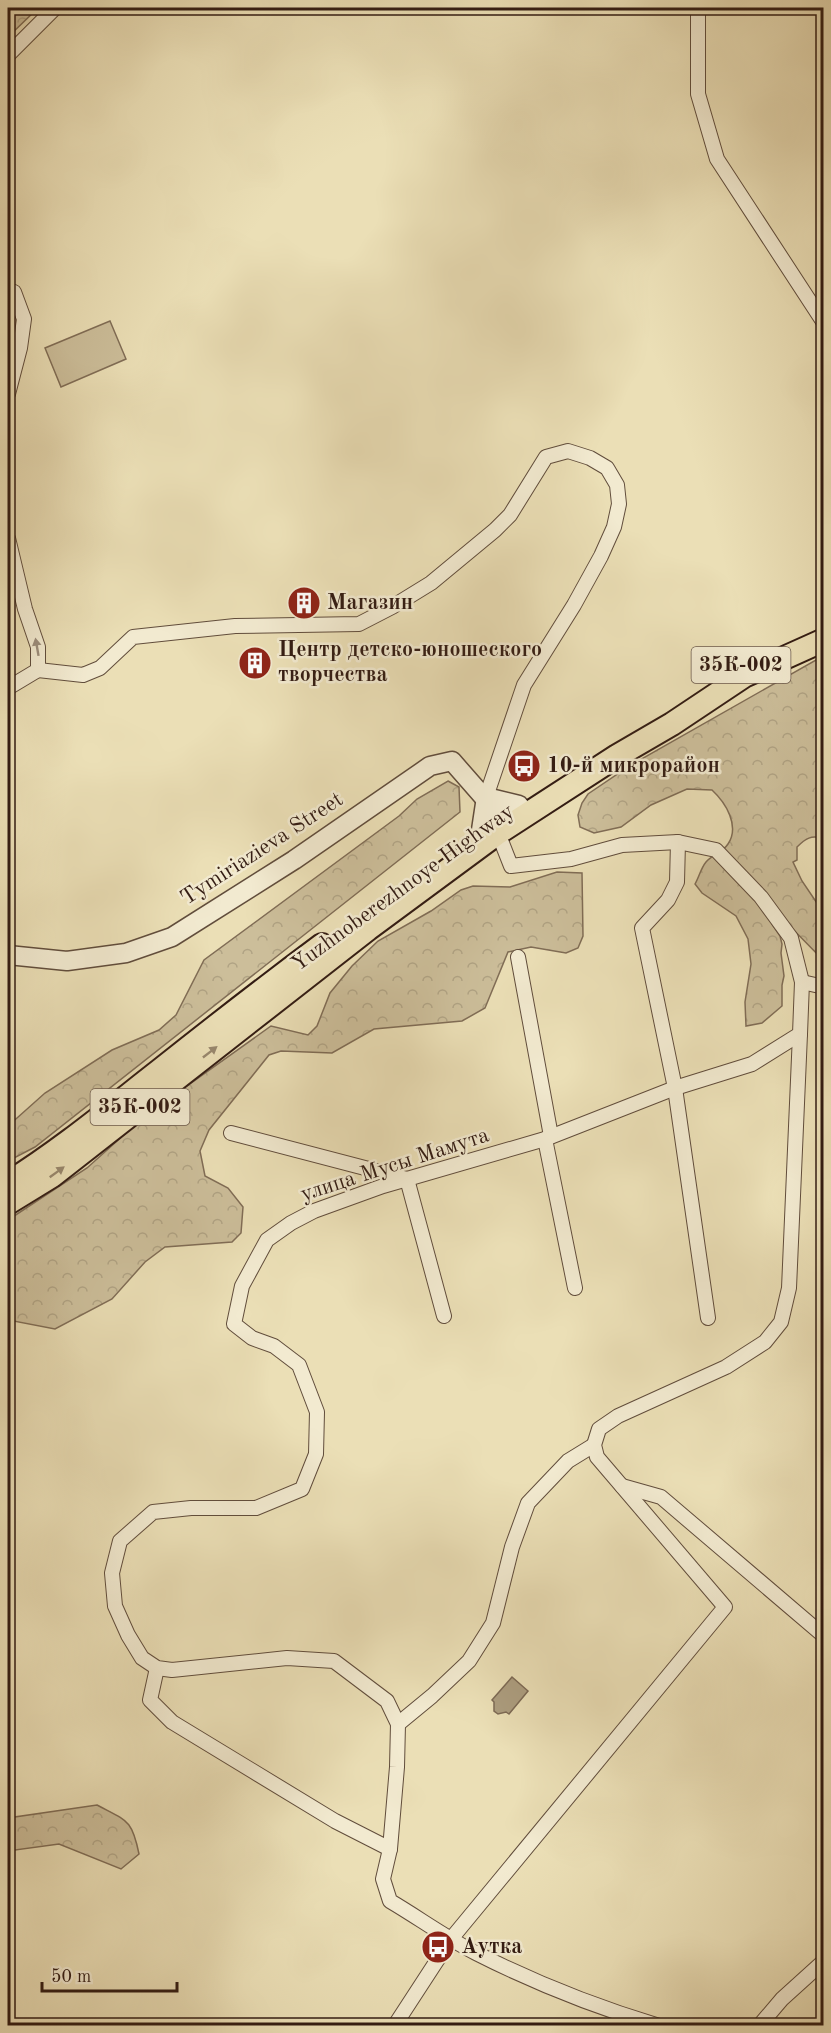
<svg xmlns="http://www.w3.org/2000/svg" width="831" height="2033" viewBox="0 0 831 2033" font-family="'Old Standard TT',serif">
<defs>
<pattern id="forest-crowns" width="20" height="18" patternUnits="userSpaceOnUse" patternTransform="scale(1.5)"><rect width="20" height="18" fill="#ccbe9a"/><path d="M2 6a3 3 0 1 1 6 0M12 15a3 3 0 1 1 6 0" fill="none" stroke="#b0a384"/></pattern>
</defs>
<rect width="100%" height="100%" fill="#ebdfb6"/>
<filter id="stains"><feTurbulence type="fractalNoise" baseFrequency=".00333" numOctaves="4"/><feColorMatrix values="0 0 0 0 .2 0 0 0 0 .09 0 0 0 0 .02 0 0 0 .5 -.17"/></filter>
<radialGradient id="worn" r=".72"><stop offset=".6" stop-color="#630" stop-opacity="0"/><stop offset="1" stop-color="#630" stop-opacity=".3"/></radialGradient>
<g fill="url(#forest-crowns)" stroke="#806d56" stroke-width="1.5">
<path d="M8 8H38L8 37Z"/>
<path d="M823 656V839C812 834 805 839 797 847V860L793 862 802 881 823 912V960L780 916 772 924 780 936 782 944 781 953 784 976 782 985V1006L762 1023 746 1026 745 1002 751 964 748 939 736 916 702 893 695 884C699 877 701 868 706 862 712 855 723 852 728 844 740 826 726 803 712 790L687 789 651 805 621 827 594 833 580 827 578 815 582 803 588 794 631 765Z"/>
<path d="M448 781 459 787 460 812 35 1147 14 1158 8 1157V1126L45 1093 112 1050 159 1030 176 1015 204 960 399 816 417 799Z"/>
<path d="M557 872 582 873 583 936 578 948 566 953 531 947 508 952 485 1008 462 1021 374 1029 332 1053 281 1051 269 1055 209 1130 200 1151 205 1176 228 1188 243 1207 241 1233 232 1242 165 1247 145 1262 112 1299 55 1329 8 1320V1220L87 1168 145 1116 271 1026 308 1035 317 1026 330 993 352 966 378 941 431 911 461 890 473 886 510 887Z"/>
<path d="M97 1805C127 1821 132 1819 139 1854L121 1869 59 1844 8 1851V1818Z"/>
</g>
<path fill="#ccbe9a" stroke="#806d56" stroke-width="1.5" d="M110 321 126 359 61 387 45 348Z"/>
<path fill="#ac9d7f" stroke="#7c6954" stroke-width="1.5" d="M512 1677 528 1691 509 1714 506 1712 498 1714 494 1711V1702L492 1700Z"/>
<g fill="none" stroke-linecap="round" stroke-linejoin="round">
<g stroke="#614d3c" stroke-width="16">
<g id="minor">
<path d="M698 8V94L717 159 824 323"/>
<path d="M8 55 55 8"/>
<path d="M8 290 14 292 24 319 20 348 8 394"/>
<path d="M8 538 25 609 38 647V670L8 688"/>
<path d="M38 670 83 675 100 668 133 637 235 626 359 624 392 607 431 583 495 530 510 515 546 457 568 451 590 458 607 468 617 485 619 504 614 527 601 556 574 605 524 685 486 797"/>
<path d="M498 833 511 866 571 859 622 845 678 842 716 850 761 897 791 938 802 982 800 1034 752 1064 675 1088 545 1139 383 1186 314 1211 291 1223 267 1240 242 1286 234 1324 252 1338 274 1346 299 1365 317 1412 316 1454 302 1489 256 1508H191L153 1512 120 1541 112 1573 115 1606 128 1635 142 1658 157 1668 172 1670 287 1658 334 1661 387 1701 398 1724 397 1767 390 1849 383 1879 390 1901C419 1918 446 1938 476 1953 535 1983 596 2007 659 2026"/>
<path d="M678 842 677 882 668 900 642 928 675 1088 708 1318"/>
<path d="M518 957 551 1136"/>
<path d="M802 982 824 987"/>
<path d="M231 1133 407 1179 444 1316"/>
<path d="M545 1139 575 1288"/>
<path d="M622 1486 661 1497 824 1636"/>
<path d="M157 1668 150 1700 172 1722 335 1821 390 1849"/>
<path d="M398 1724 432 1696 469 1661 493 1623 512 1547 528 1503 568 1461 594 1445"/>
<path d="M395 2025 451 1939 725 1607 597 1457 594 1445 599 1429 618 1416 726 1367 765 1342 781 1322 789 1288 800 1034"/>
<path d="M759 2026 782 1999 824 1961"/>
</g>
</g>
<g stroke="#614d3c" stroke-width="21">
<g id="tertiary">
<path d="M486 797 519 805"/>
<path d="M481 830 486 797"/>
<path d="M8 955 67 961 126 953 172 937 294 860 430 766 452 761 501 817 511 825"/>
</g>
</g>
<g stroke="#331c13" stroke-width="26">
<g id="trunk">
<path d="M8 1183C61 1150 109 1110 159 1071 213 1028 267 986 322 945"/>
<path d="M8 1203 52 1176 368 929 498 833 617 756 672 724 744 676 824 640"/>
</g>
</g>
<use href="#minor" stroke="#f2ead0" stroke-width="14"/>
<use href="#tertiary" stroke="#f2ead0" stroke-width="18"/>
<use href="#trunk" stroke="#ebdfb6" stroke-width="22"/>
</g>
<defs><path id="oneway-solid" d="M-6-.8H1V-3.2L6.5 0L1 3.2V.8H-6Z" transform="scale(1.5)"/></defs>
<use fill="#9c8d7b" href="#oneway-solid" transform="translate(37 647) rotate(-100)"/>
<g fill="#98876d">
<use href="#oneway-solid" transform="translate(210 1052) rotate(-38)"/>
<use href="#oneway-solid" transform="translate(57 1172) rotate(-36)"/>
</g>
<defs>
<g id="building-disc" transform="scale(1.725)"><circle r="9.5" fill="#8f2418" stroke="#f2ead0"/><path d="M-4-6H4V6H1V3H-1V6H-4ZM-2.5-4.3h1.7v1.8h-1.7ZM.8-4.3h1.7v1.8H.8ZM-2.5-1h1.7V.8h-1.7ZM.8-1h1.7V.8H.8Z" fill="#fff"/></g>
<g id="bus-disc" transform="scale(1.725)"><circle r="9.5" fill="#8f2418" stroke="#f2ead0"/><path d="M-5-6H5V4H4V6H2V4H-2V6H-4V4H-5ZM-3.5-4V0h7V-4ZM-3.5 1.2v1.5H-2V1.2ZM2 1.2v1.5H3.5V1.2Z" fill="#fff"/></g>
</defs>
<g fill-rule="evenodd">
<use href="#building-disc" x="304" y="603"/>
<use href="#building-disc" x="255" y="663"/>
<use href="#bus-disc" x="524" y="766"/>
<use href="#bus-disc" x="438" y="1947"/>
</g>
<g text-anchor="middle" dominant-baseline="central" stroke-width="5" stroke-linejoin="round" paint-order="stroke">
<g fill="#f2ead0" stroke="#6c5a4c" stroke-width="1.5">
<rect x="691.5" y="647" width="99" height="36" rx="4.5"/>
<rect x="90.5" y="1089" width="99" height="36" rx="4.5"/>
</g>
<g font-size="21" font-weight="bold" fill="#331c13">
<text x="741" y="665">35К-002</text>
<text x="140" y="1107">35К-002</text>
</g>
<g font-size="22" font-weight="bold" fill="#331c13" stroke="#f2ead0" text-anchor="start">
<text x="327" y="603">Магазин</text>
<text x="278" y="650">Центр детско-юношеского<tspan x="278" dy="25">творчества</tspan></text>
<text x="547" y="766">10-й микрорайон</text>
<text x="461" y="1947">Аутка</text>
</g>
<g font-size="22" fill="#331c13" stroke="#f2ead0">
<text transform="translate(262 849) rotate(-33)">Tymiriazieva Street</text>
<text transform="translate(403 888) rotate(-36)">Yuzhnoberezhnoye Highway</text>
<text transform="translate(395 1165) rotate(-18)">улица Мусы Мамута</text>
</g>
</g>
<rect width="831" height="2033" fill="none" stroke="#ebdfb6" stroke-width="30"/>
<rect x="9" y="9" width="813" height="2015" fill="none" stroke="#331c13" stroke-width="3"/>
<rect x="15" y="15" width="801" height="2003" fill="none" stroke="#331c13" stroke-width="1.5"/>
<path d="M42 1982v9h135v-9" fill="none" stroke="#331c13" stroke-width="3"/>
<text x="51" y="1982" font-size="18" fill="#331c13" stroke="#f2ead0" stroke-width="4.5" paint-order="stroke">50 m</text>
<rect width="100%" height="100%" filter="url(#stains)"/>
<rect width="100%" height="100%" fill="url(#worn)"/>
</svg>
